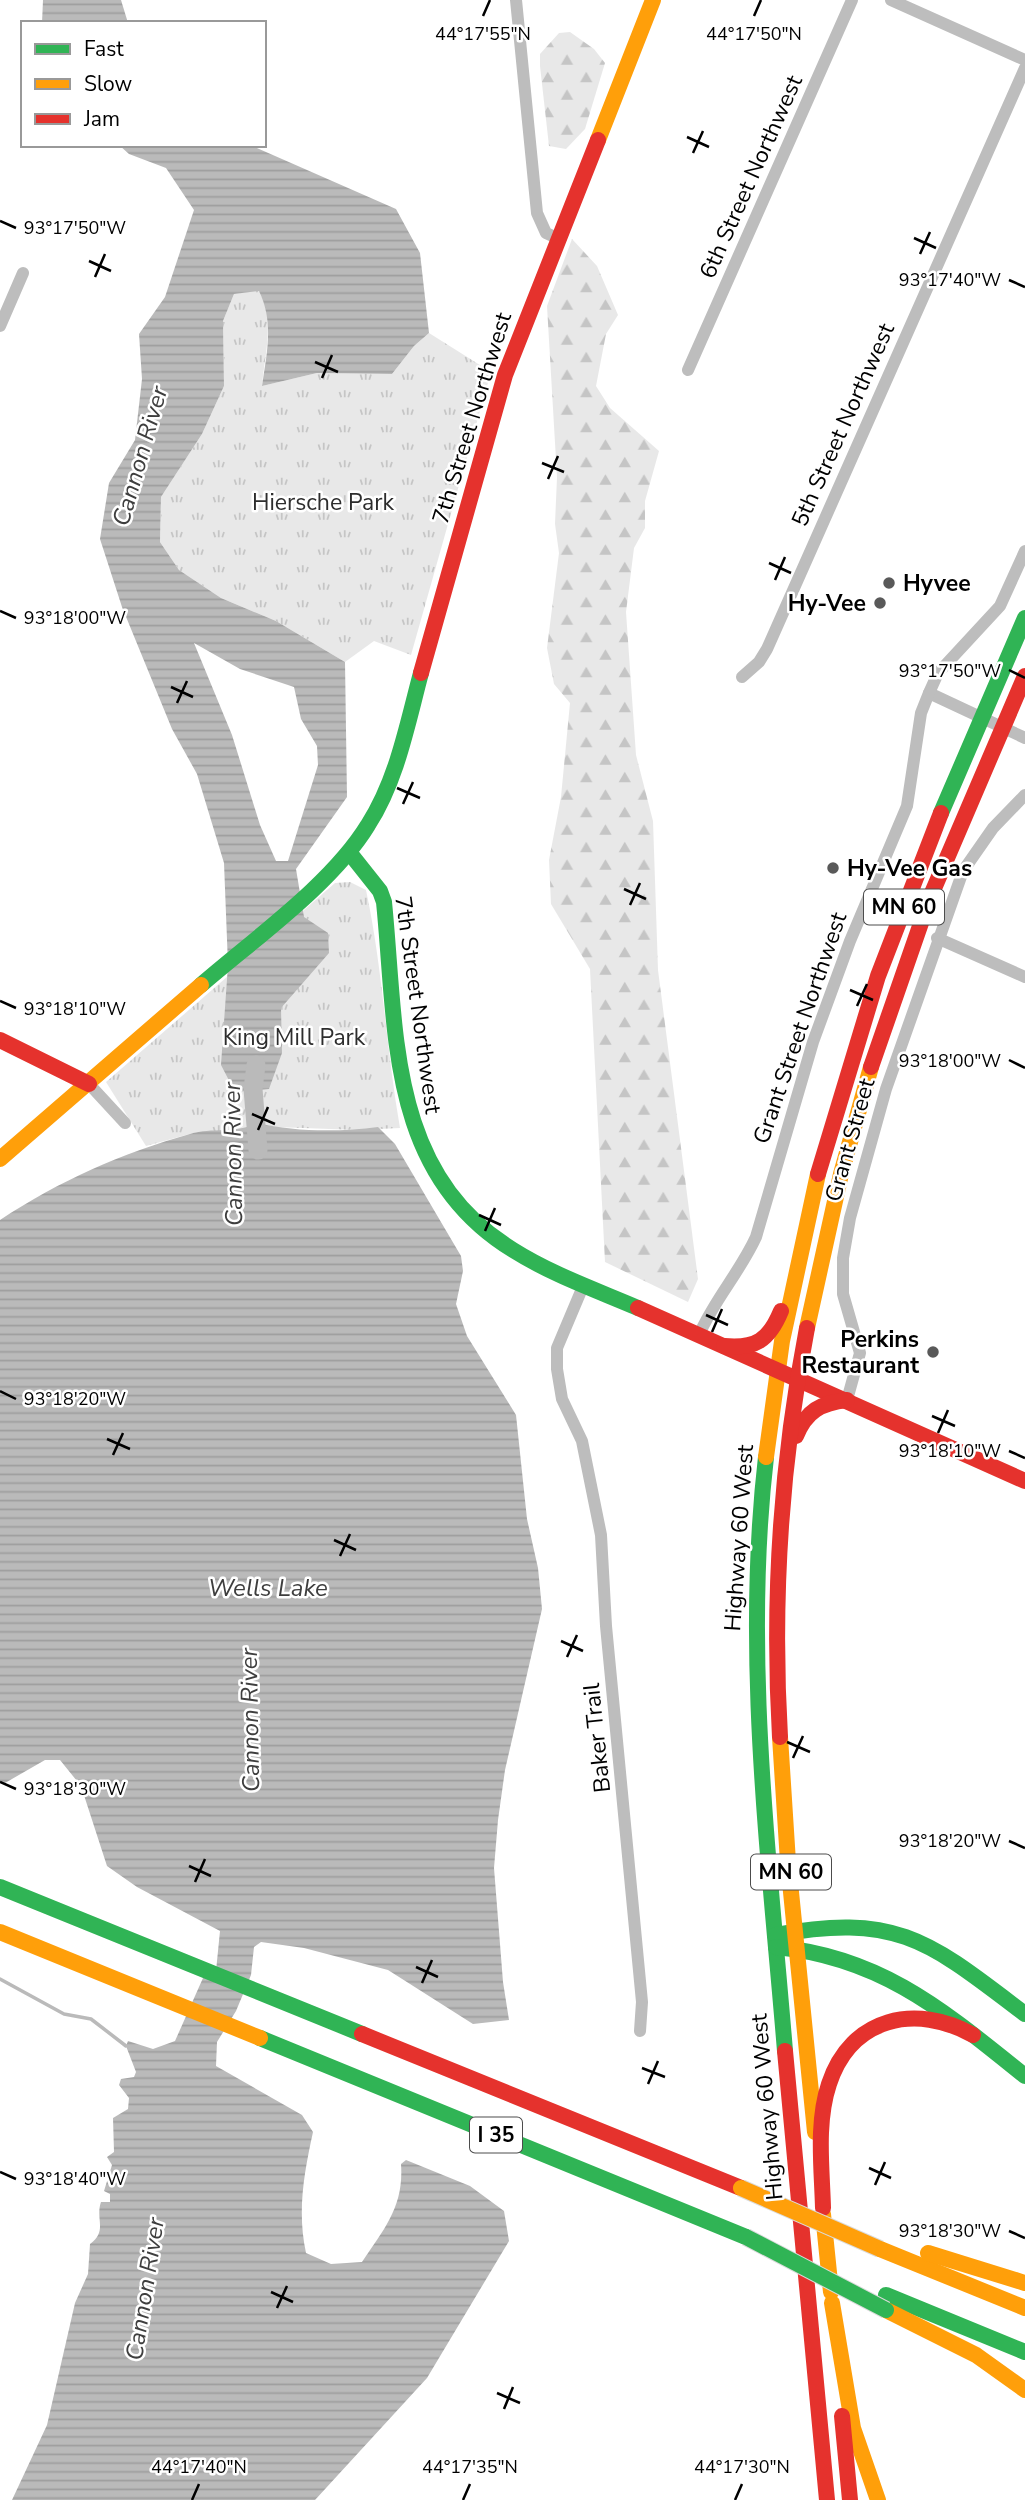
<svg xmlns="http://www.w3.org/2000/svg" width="1025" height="2500" viewBox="0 0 1025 2500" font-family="'Nunito Sans',sans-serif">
<defs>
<pattern id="forest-firs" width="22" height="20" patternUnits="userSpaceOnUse" patternTransform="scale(1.75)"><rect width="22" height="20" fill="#e8e8e8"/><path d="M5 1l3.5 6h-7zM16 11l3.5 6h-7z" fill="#c5c5c5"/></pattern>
<pattern id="park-tufts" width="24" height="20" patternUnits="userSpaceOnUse" patternTransform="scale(1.75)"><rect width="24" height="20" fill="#e8e8e8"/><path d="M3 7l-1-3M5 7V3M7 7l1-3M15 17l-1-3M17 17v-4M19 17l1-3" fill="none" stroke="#c5c5c5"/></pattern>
<pattern id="water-rules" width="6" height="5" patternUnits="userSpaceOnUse" patternTransform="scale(1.75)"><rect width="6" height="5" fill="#bababa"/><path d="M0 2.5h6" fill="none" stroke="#9e9e9e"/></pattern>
</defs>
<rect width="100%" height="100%" fill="#fff"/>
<g fill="url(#forest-firs)">
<path d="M570 32 594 49 605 63 585 129 566 149 549 146 540 66V54L559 33Z"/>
<path d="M572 239 597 266 618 315 606 334 596 386 610 408 659 451 645 501V528L634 548 626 612 636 755 653 821 658 970 698 1279 688 1302 605 1262 590 969 551 904 549 860 561 797 570 703 554 684 547 648 559 553 555 524 557 477 547 306Z"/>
</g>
<g fill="url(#park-tufts)">
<path d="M259 290C275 323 265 351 262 386L317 373 392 374 414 346 429 333 491 372 411 655 374 641 345 662 276 621 221 598 179 570 160 542 161 497 202 434 224 386 223 321 234 294Z"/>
<path d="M350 882 366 890C383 969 386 1049 400 1128L358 1130 275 1127 258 1123 243 1130 197 1132 146 1146 106 1082 335 883Z"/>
</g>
<g fill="url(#water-rules)" fill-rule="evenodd">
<path d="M43 0H121L128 23H42Z"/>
<path d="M119 145H250L396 209 420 253 429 333 414 346 392 374 317 373 262 386C267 352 274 322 259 291L234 294 223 321 224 386 202 434 161 497 160 542 179 570 221 598 276 621 345 662 347 797 296 869 304 917 328 933 329 953 281 1008 282 1053 269 1089 235 1092 221 1065 228 965 224 863 197 774 172 729 122 607 100 539 109 483 135 440 142 379 139 334 165 297 194 210 166 168 129 154ZM194 643 240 669 294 687 301 719 317 746 318 765 288 861H276L260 825 232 735Z"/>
<path d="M257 1123C295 1132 340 1132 378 1127L395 1144 461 1256 463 1271 456 1304 467 1336 516 1415 527 1519 538 1568 542 1609 505 1770 498 1820 494 1868 503 1982 509 2020 473 2024 388 1970 304 1948 261 1942 254 1947 251 1975 236 2011 217 2042 216 2066 302 2115 313 2132C304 2173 297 2212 306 2253L331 2264 362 2262C385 2228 404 2206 401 2164L406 2160 470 2186 504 2211 509 2241 427 2378 315 2500H12L47 2425 75 2303 88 2274 90 2244C108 2231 95 2219 101 2202H110V2194L104 2191 112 2165 107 2157 114 2152 113 2118 128 2109 129 2098 119 2085 121 2079 134 2077 136 2072 126 2046 128 2041 153 2049 175 2041 207 1969 216 1971 220 1931 137 1887 107 1866 81 1786 60 1760H45L5 1783 0 1782V1220C59 1181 122 1153 190 1134 213 1127 235 1134 257 1123Z"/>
</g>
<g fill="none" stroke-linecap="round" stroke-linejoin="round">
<path stroke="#bababa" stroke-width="3.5" d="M0 1979 64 2014 91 2019 126 2046"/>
<path stroke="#bababa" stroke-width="19" d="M256 1065 253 1089 258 1150"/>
<g stroke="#bdbdbd" stroke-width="12">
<path d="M516 0 537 213 546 233 557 238"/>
<path d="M891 0 1025 60"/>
<path d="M0 326 23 273"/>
<path d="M688 370 852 0"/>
<path d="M742 677 759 662 767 649 1025 68"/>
<path d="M929 693 1025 738"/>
<path d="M937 938 1025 977"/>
<path d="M89 1084 125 1123"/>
<path d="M584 1284 557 1348V1369L562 1399 582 1441 601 1535 606 1626 642 2002 640 2031"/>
<path d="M699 1335C714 1300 740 1272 756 1237L813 1042 850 941 907 806 921 713 929 693 938 673 1000 606 1025 551"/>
<path d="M847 1400 860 1353 843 1294V1258L850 1218 886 1089 963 871 993 828 1025 795"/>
</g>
<g stroke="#30b455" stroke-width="16">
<path d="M941 813 1025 618"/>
<path d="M349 852 380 891 384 902C397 1031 387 1173 513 1250 551 1274 596 1290 638 1308"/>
<path d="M201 985C254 939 332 884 368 825 397 780 407 725 421 673"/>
<path d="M766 1457C743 1654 769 1855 785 2051"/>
<path d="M0 1887 362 2034"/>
<path d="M775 1935C898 1912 930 1942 1025 2014"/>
<path d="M776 1947C882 1957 945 2012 1025 2076"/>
<path d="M260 2038 746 2237"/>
<path d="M886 2295 1025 2352"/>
</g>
<g stroke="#ff9f0a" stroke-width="16">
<path d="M598 140 653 0"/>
<path d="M0 1159 201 985"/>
<path d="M807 1328 841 1174 871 1067"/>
<path d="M766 1457 782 1341 818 1174"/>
<path d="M780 1737 788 1862 815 2132"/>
<path d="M0 1932 260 2038"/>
<path d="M823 2214 831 2292"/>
<path d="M880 2249 1025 2308"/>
<path d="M928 2253 1025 2283"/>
<path d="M832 2303 853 2428 878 2500"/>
<path d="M886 2310 976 2355 1025 2390"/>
</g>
<g stroke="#e5322d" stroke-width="16">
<path d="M421 673 505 375 598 140"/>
<path d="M0 1040 89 1084"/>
<path d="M871 1067 929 900 1025 676"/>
<path d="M818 1174 878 976 941 813"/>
<path d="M638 1308 1025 1481"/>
<path d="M724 1346C756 1349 769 1340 781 1311"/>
<path d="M796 1436C806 1411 821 1403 847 1400"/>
<path d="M780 1737C772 1601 781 1462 807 1328"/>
<path d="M362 2034 741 2188"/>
<path d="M785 2051 827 2500"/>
<path d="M823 2208C822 2168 816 2123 829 2084 851 2017 916 2003 973 2035"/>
<path d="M842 2416 850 2500"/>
</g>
<g stroke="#dbdbdb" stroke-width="18" stroke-linecap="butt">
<path id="fast-bridge" d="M746 2237 886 2310"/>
</g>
<g stroke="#dbdbdb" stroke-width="18" stroke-linecap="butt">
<path id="slow-bridge" d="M741 2188 880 2249"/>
</g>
<use href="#fast-bridge" stroke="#30b455" stroke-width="16"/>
<use href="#slow-bridge" stroke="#ff9f0a" stroke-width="16"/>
</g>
<path fill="none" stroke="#000" stroke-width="2.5" d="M483 16 490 0M754 16 761 0M687 137 709 147M693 153 703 131M0 221 16 228M914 238 936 248M920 254 930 232M89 261 111 271M95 277 105 254M1009 280 1025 287M315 362 338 372M322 378 332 355M542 463 564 472M548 479 558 456M769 563 791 573M775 580 785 557M0 611 16 618M1009 670 1025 678M171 687 193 697M177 703 187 681M397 788 420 798M403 804 413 782M624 889 646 899M630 905 640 883M850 990 873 1000M0 1001 16 1008M857 1006 867 984M1009 1060 1025 1068M252 1114 275 1124M258 1130 268 1107M479 1215 501 1225M485 1231 495 1208M706 1315 728 1325M712 1332 722 1309M0 1391 16 1399M932 1416 955 1426M938 1433 948 1410M107 1439 130 1449M1009 1451 1025 1458M113 1455 123 1433M334 1540 356 1550M340 1556 350 1534M561 1641 583 1651M567 1657 577 1635M787 1742 810 1752M793 1758 803 1736M0 1782 16 1789M1009 1841 1025 1848M189 1866 211 1876M195 1882 205 1859M416 1967 438 1977M422 1983 432 1960M642 2068 665 2077M648 2084 658 2061M869 2168 891 2178M0 2172 16 2179M875 2185 885 2162M1009 2231 1025 2238M271 2292 293 2302M277 2308 287 2286M497 2393 520 2403M504 2409 513 2387M192 2500 199 2484M463 2500 470 2484M735 2500 742 2484"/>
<g fill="#595959" stroke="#fff" stroke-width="2.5">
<circle cx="889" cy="583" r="7"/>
<circle cx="880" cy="603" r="7"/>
<circle cx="833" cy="868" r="7"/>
<circle cx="933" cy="1352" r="7"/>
</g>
<g text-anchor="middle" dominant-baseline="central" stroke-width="5" stroke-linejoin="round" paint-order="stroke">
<g fill="#fff" stroke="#4c4c4c" stroke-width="2">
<rect x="864" y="889.5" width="80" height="35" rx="5"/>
<rect x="751" y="1854.5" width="80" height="35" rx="5"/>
<rect x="470" y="2117.5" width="52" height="35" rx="5"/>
</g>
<g font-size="21" font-weight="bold" fill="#000">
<text x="904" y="907">MN 60</text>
<text x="791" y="1872">MN 60</text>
<text x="496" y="2135">I 35</text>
</g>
<g font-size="23" fill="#000" stroke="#fff">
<text transform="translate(751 177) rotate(-66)">6th Street Northwest</text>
<text transform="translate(472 418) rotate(-73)">7th Street Northwest</text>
<text transform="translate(843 425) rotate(-66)">5th Street Northwest</text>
<text transform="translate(418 1005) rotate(82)">7th Street Northwest</text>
<text transform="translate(800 1028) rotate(-71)">Grant Street Northwest</text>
<text transform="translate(850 1140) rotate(-74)">Grant Street</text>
<text transform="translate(739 1538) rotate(-86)">Highway 60 West</text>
<text transform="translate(597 1738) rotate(-96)">Baker Trail</text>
<text transform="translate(767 2107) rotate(-95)">Highway 60 West</text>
</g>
<g font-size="23" fill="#2d2d2d" stroke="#fff">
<text x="323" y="502">Hiersche Park</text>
<text x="294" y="1037">King Mill Park</text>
</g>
<g font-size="23" font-weight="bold" fill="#000" stroke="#fff" text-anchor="start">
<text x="903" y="583">Hyvee</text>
<text x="866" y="603" text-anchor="end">Hy-Vee</text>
<text x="847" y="868">Hy-Vee Gas</text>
<text x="919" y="1339" text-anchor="end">Perkins<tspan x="919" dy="26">Restaurant</tspan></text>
</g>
<g font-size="24" font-style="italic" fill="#3e3e3e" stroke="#fff">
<text transform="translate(140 456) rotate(-74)">Cannon River</text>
<text transform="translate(233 1154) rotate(-91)">Cannon River</text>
<text x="268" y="1588">Wells Lake</text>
<text transform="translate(250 1720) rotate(-91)">Cannon River</text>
<text transform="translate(145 2289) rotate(-81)">Cannon River</text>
</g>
</g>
<g font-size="18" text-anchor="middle" fill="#000" stroke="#fff" stroke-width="5" stroke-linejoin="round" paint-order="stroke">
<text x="483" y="40">44°17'55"N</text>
<text x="754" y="40">44°17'50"N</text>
<text x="75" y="234">93°17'50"W</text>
<text x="950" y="286">93°17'40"W</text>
<text x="75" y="624">93°18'00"W</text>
<text x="950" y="677">93°17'50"W</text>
<text x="75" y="1015">93°18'10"W</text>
<text x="950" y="1067">93°18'00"W</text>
<text x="75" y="1405">93°18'20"W</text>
<text x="950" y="1457">93°18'10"W</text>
<text x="75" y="1795">93°18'30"W</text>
<text x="950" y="1847">93°18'20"W</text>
<text x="75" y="2185">93°18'40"W</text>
<text x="950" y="2237">93°18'30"W</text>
<text x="199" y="2473">44°17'40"N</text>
<text x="470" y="2473">44°17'35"N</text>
<text x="742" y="2473">44°17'30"N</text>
</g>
<rect x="21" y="21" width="245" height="126" fill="#ffffff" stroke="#999999" stroke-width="2"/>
<rect x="35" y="44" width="35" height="10" fill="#30b455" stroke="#999999" stroke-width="2"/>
<text x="84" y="56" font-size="21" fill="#000000">Fast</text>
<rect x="35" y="79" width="35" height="10" fill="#ff9f0a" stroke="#999999" stroke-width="2"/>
<text x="84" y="91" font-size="21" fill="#000000">Slow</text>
<rect x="35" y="114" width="35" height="10" fill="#e5322d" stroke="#999999" stroke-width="2"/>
<text x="84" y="126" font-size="21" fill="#000000">Jam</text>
</svg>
